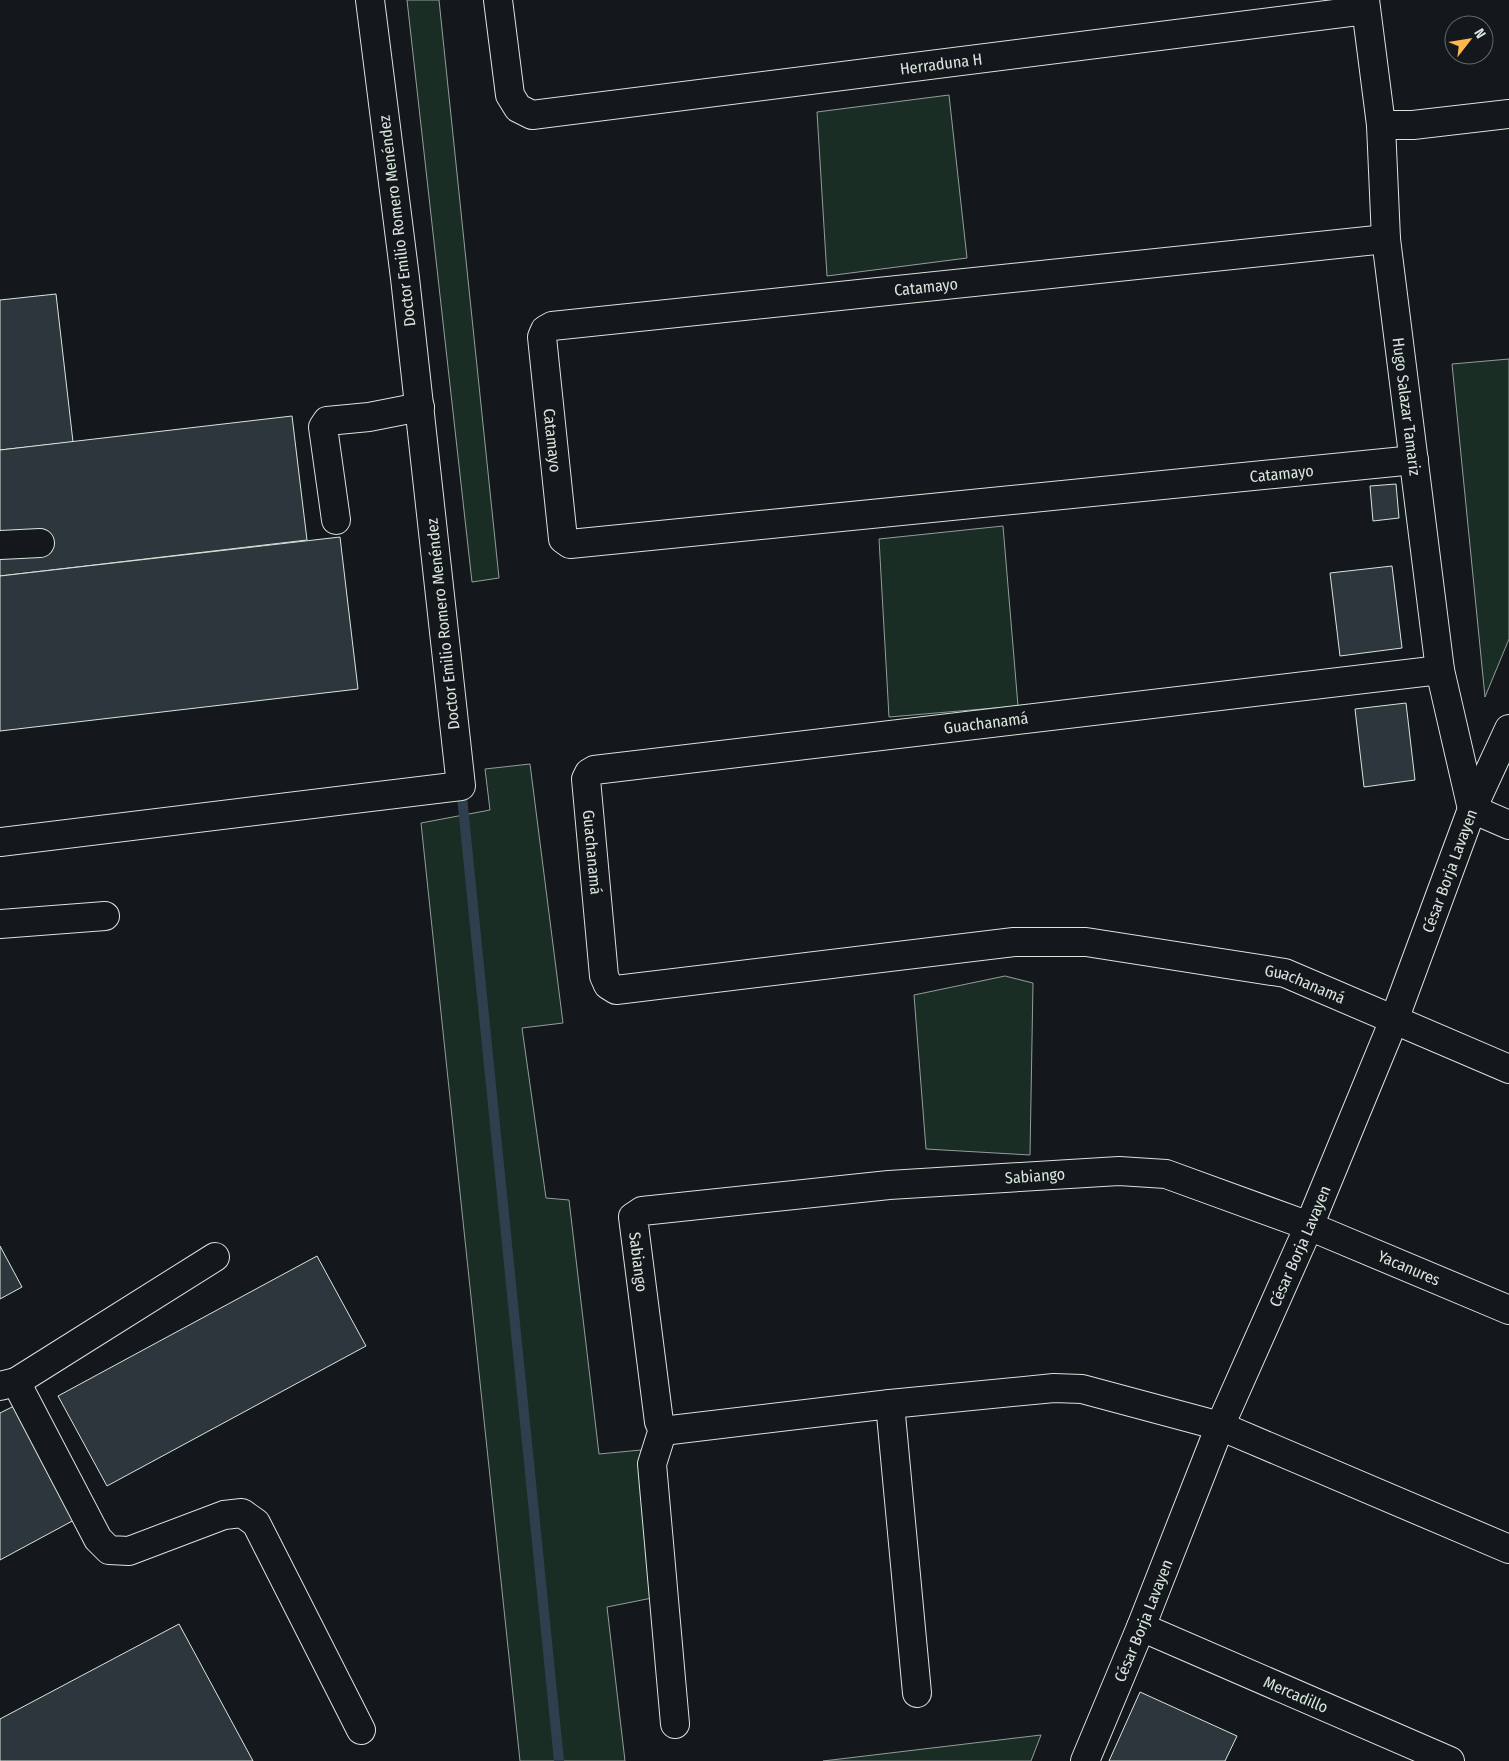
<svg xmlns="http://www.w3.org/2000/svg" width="1509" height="1761" viewBox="0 0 1509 1761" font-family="'Fira Sans Condensed',sans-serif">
<rect width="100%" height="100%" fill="#14181c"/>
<g fill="#1a2d24" stroke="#939e99">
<path d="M407 0H439L499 578 472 582Z"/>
<path d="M949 95 967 258 827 276 817 112Z"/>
<path d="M1509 359V639L1485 697 1452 364Z"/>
<path d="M1003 526 1018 706 889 717 879 539Z"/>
<path d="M530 764 563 1023 522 1028 546 1198 569 1200 599 1454 641 1450 657 1597 607 1607 625 1761H520L421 823 490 810 485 769Z"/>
<path d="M1005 976 1033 983 1030 1155 926 1149 914 995Z"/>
<path d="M1041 1735 1031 1761H823Z"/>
</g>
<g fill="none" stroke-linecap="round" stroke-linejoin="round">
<path stroke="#2f3f4d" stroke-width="10" d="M461 787 559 1761"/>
</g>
<g fill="#2c363c" stroke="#d8e6dc">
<path d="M56 294 73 442 0 450V300Z"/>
<path d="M292 416 307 540 0 576V450Z"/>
<path d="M1396 484 1399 518 1373 521 1370 486Z"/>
<path d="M340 537 358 689 0 731V576Z"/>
<path d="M1392 566 1402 648 1340 656 1330 573Z"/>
<path d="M1406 703 1415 780 1364 787 1355 709Z"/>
<path d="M0 1246 22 1287 0 1299Z"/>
<path d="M317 1256 366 1346 107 1486 58 1396Z"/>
<path d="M14 1406 76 1519 0 1560V1413Z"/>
<path d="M179 1624 253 1761H0V1719Z"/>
<path d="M1140 1692 1237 1736 1225 1761H1109Z"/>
</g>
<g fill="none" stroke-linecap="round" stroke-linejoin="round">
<g stroke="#d8e6dc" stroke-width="30">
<g id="minor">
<path id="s1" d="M498 0 510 95 518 108 532 115 1366 10"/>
<path id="s2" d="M1365 0 1381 125 1386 239 1440 670 1472 809 1509 825"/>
<path d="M1381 125H1413L1509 114"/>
<path id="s3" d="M1386 239 552 326 545 330 542 337 563 539 570 544 1414 460"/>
<path d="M336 520 323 427 327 421 369 417 420 407"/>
<path d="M0 545 40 543"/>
<path id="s4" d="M1440 670 594 770 589 773 586 779 604 976 608 985 616 990 1014 942H1086L1285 973 1509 1069"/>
<path d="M0 842 461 786 405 278 370 0"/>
<path d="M0 924 105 916"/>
<path id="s5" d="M1509 1310 1309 1226 1166 1174 1119 1171 889 1185 642 1211 633 1217 659 1422 663 1429 671 1430 890 1404 1054 1388 1082 1389 1220 1426 1509 1549"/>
<path d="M16 1382 215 1257"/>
<path d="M0 1386 16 1382 98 1539 109 1550 129 1551 224 1515 242 1513 256 1523 361 1730"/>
<path d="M890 1404 917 1693"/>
<path d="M663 1429 652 1464 675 1724"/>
<path id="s6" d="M1141 1627 1450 1761"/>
<path id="s7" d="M1085 1761 1141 1627 1220 1426 1309 1226 1394 1020 1472 809 1509 729"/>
</g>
</g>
<use href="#minor" stroke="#14181c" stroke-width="28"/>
</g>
<g text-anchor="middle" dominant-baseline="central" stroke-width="4" stroke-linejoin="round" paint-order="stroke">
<g font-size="16" fill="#d8e6dc" stroke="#14181c">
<text stroke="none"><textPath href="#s1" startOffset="539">Herraduna H</textPath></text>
<text transform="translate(397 221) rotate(-97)">Doctor Emilio Romero Menéndez</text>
<text transform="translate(926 287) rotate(-6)">Catamayo</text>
<text stroke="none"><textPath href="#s2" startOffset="409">Hugo Salazar Tamariz</textPath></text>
<text stroke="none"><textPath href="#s3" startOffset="958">Catamayo</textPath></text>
<text stroke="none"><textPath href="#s3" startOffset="1781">Catamayo</textPath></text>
<text transform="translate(443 624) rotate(-96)">Doctor Emilio Romero Menéndez</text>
<text transform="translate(986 723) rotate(-7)">Guachanamá</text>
<text stroke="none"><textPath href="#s4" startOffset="938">Guachanamá</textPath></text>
<text stroke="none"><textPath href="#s7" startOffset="962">César Borja Lavayen</textPath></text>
<text stroke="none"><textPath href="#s4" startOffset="1778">Guachanamá</textPath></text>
<text transform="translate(1035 1176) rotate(-4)">Sabiango</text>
<text stroke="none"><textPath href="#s7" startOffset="558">César Borja Lavayen</textPath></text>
<text stroke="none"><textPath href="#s5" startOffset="951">Sabiango</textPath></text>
<text transform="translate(1409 1268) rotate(23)">Yacanures</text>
<text stroke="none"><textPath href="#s7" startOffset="152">César Borja Lavayen</textPath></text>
<text stroke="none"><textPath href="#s6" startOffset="169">Mercadillo</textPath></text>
</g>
</g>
<g transform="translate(1469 40) rotate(59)"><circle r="24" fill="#14181c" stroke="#626a69"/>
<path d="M0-4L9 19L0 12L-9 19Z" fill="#ffb74d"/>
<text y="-8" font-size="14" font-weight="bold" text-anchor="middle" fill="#d8e6dc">N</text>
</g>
</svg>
